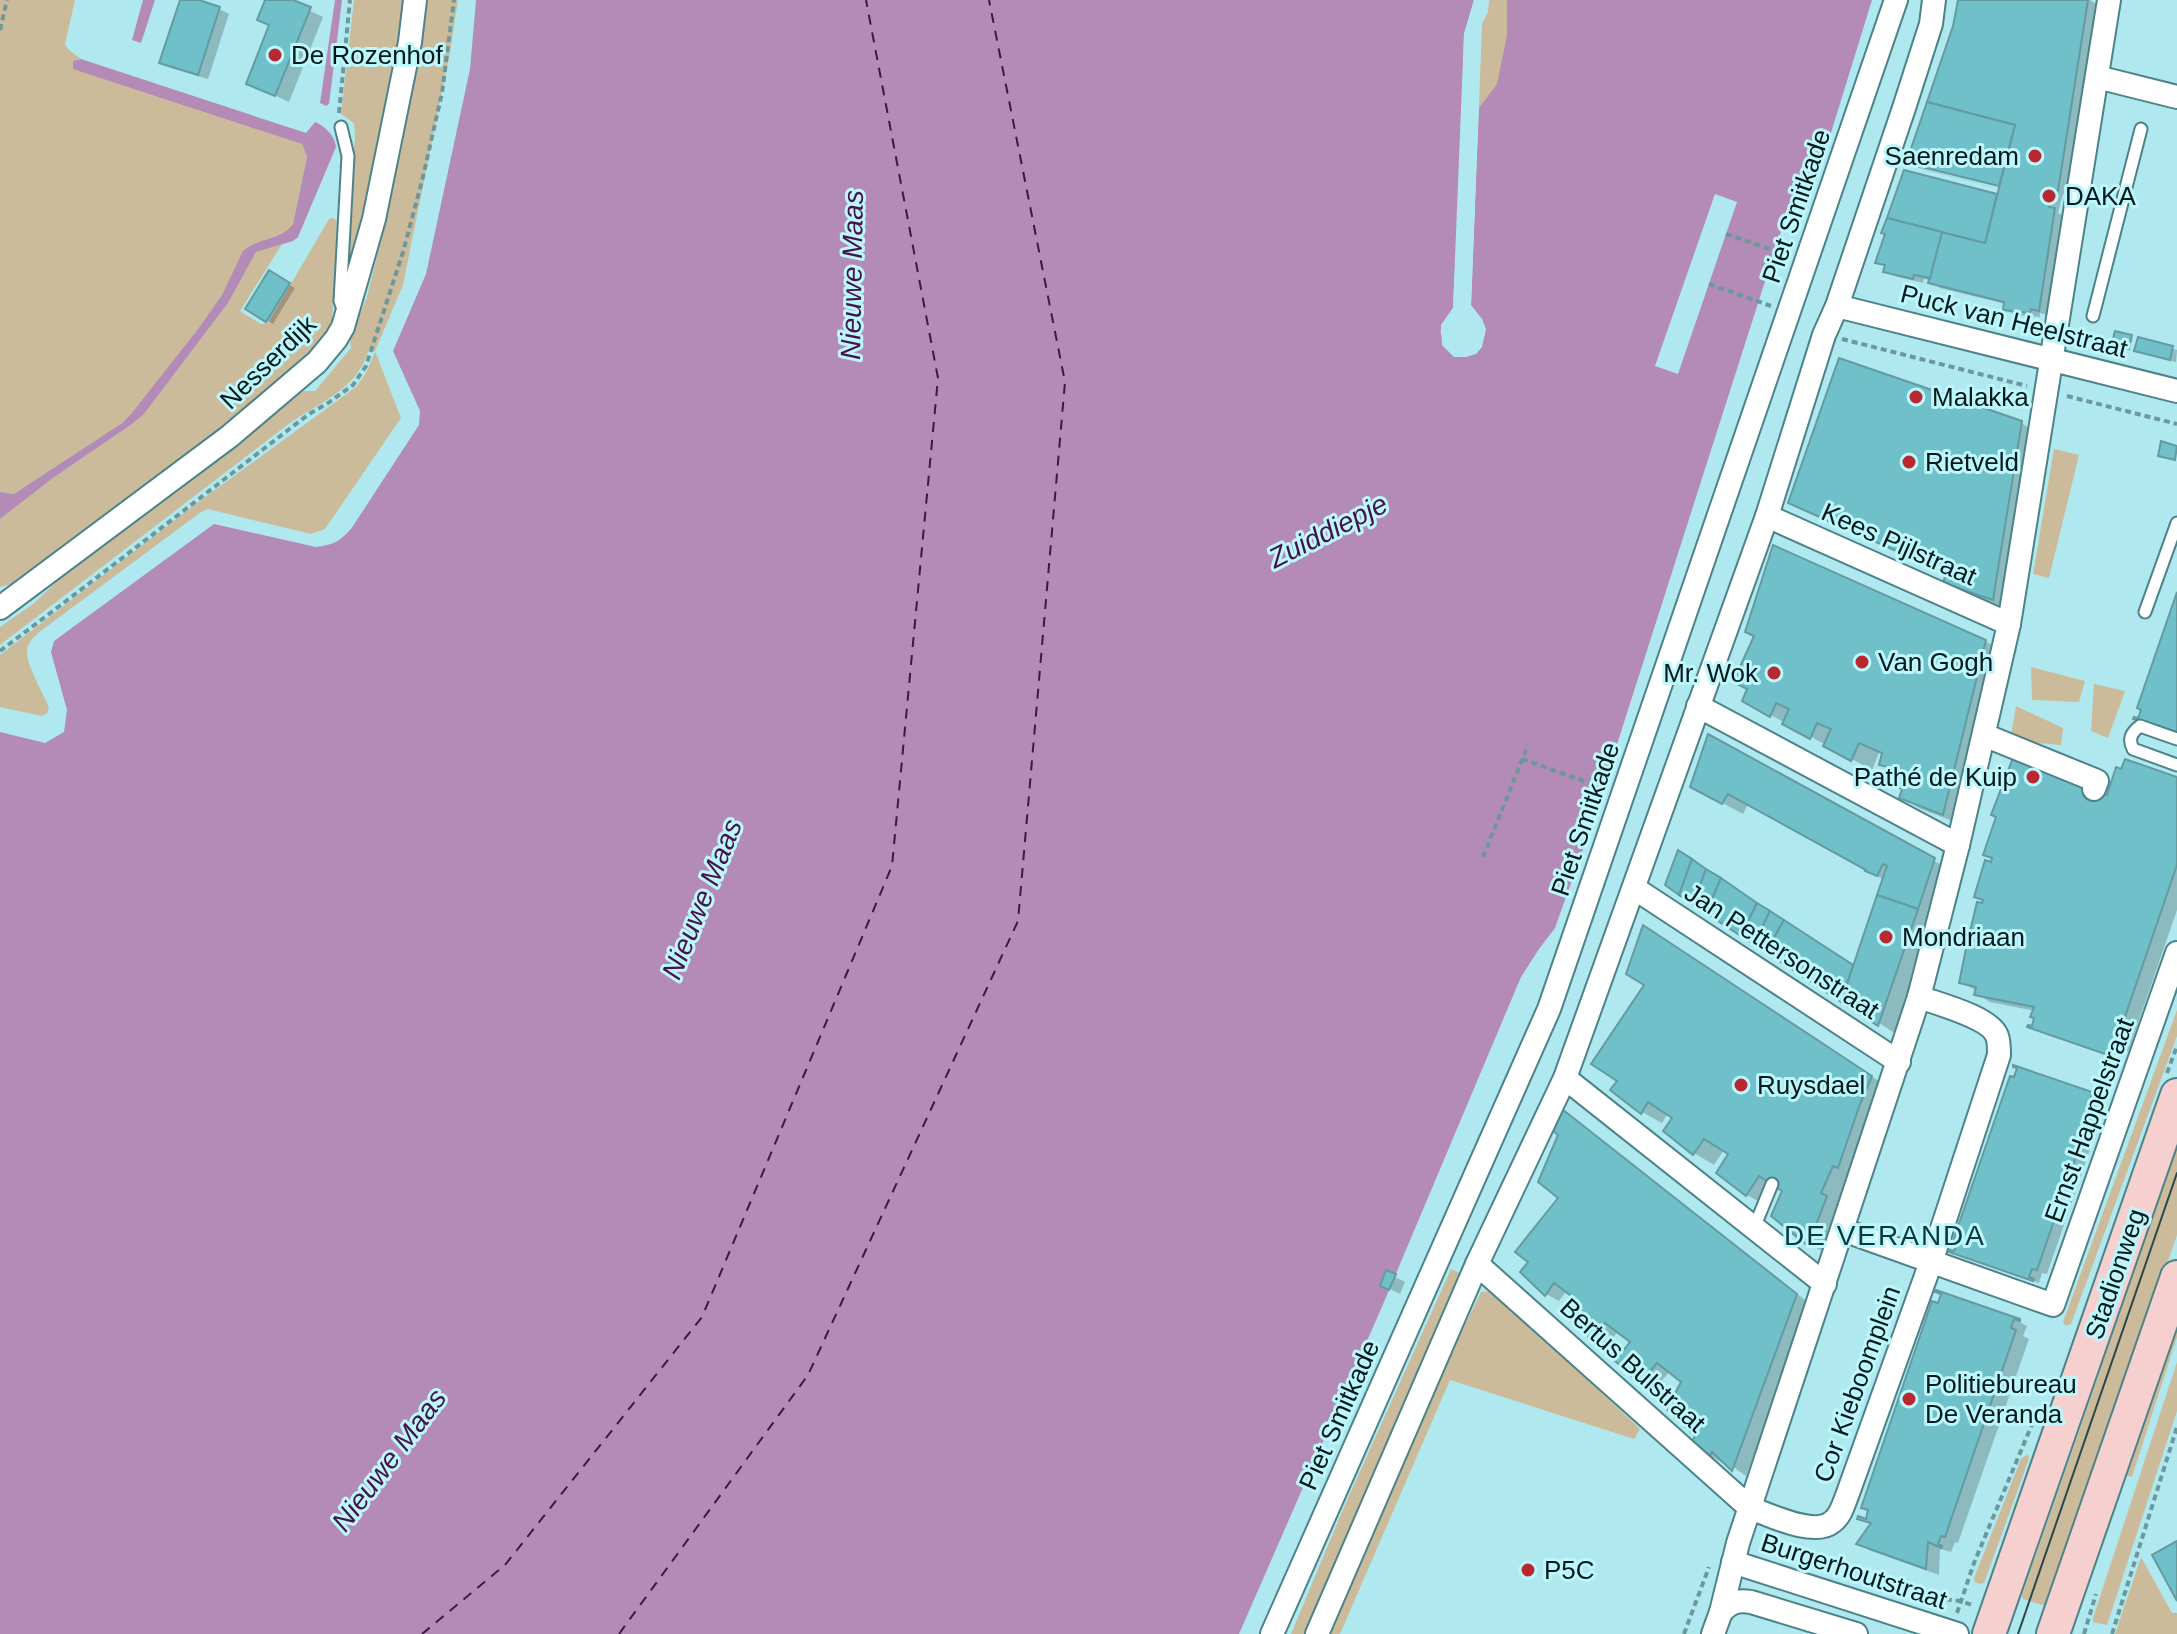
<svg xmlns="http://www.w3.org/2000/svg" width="2177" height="1634" viewBox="0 0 2177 1634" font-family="Helvetica,sans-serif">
<rect width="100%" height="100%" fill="#afe9ef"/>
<g fill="#ccbb9a">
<path d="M0 0H75L65 44 69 50 81 59 74 61 302 144 307 157 293 224 289 231 249 246 222 295 198 329 133 413 122 423 14 494 0 492Z"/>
<path d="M354 0H406L396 62 351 286H345L355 135 354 123 341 114Z"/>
<path d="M428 0H458L450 52 403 285 375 351 401 418 325 529 311 534 208 509 201 512 38 633C33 638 28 643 27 650 26 665 43 693 49 707L47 713 42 716 0 707V655L197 503 356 387 366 373 375 352 369 349C367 354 365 361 362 366 345 395 311 407 286 426L0 645V627L33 604 68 571 302 391H315L351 348 350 340 367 297 385 223Z"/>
<path d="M1489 0H1560L1473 266 1482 24 1488 12Z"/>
<path d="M334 218 337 222 332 323C309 370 244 411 203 442 139 490 76 537 12 584L0 587V519L53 478 132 424 144 414 228 303 256 252 282 244 240 311 261 324 268 323 329 219Z"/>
<path d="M2054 449 2079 455 2049 578 2033 574Z"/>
<path d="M2031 667 2085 681 2079 702 2032 700Z"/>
<path d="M2094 684 2125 691 2108 738 2091 731Z"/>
<path d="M2016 706 2063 728 2061 745 2010 741Z"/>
<path d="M2177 1010V1036L2071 1324 2066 1326 2063 1322Z"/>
<path d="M2177 1129V1235L2051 1604 2046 1606 2023 1599 2022 1595 2099 1374 2106 1338Z"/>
<path d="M1451 1269 1464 1275 1304 1634H1291L1344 1507Z"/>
<path d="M1493 1291 1640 1429 1634 1439 1450 1380 1340 1634H1329L1449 1358 1481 1292Z"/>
<path d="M2177 1328V1337L2132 1477 2117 1473 2153 1396Z"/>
<path d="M2177 1362V1411L2107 1625 2093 1622V1618Z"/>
<path d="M2028 1454 2029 1459 1984 1583 1980 1584 1975 1582 1974 1578 2021 1459Z"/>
<path d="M2141 1557 2172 1613H2177V1634H2115Z"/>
</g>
<g fill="#b48ab7">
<path d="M143 0H155L141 43 132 40Z"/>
<path d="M335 0H342L329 104 326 106 320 103Z"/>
<path d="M476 0H1474L1464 34 1461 153 1453 308C1435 333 1438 332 1454 357L1476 353C1489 331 1488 326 1471 306L1479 108 1497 84 1507 35V0H1872L1809 204 1791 200 1588 835 1555 928 1539 949 1521 977 1384 1302 1239 1634H0V732L45 743 64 732 67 710 51 652 54 641 214 524 316 547C334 544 338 543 351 529L419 425 420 411 393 351 426 274 470 69Z"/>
<path d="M81 59 306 133 315 122C325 126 335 136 336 147L298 237 293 241 256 252 228 303 144 414 132 424 53 478 0 519V492L14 494 122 423 132 413 198 329 222 295 243 251C257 238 282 240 293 224L307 157 302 144 73 69V61Z"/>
</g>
<g fill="#afe9ef">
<path d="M1474 0H1478V4L1468 35 1465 154 1457 308 1444 326 1446 344 1455 353 1473 350 1478 345 1482 329 1479 321 1467 306 1475 108 1479 101 1471 305 1482 319 1486 329 1482 347 1476 354 1466 357H1454L1442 345 1441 325 1453 308 1464 34Z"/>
<path d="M1715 194 1737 202 1678 374 1655 366Z"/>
</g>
<g fill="#0003" fill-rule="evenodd">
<path d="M182 0H193L219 9 229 14 208 79 171 68 162 62Z"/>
<path d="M267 0H287L323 17 289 102 249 83 271 26 259 19Z"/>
<path d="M1960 0H2090L2098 5 2067 195 2063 194 2058 213 2064 216 2048 315 2040 313V317L2015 315 2005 309 2006 304 1940 288 1931 282V280L1924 279 1923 283 1895 276 1886 271V267L1878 262 1996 196 1999 197 2000 189 1921 169 1908 162 1955 26ZM1920 164 2009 187 2008 191 1920 168Z"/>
<path d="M270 273 295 288 273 324 248 309Z"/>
<path d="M2139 339 2177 350 2176 362 2143 353 2137 350Z"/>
<path d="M2021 423 2041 435 2013 610 1966 594 1946 582 1947 574 1811 514 1791 502Z"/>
<path d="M1985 641 2006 653 1963 825 1921 809 1901 797 1904 788 1893 771 1882 764 1884 755 1879 753 1872 770 1745 701Z"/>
<path d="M1710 737 1954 872 1899 1036 1668 885 1679 853 1854 967 1884 880 1748 804 1743 814 1713 798Z"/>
<path d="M2177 779V910L2128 1052 2124 1050 2121 1060 2047 1035 2034 1027 2035 1011 1990 1002 1977 994V991L1961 982 1978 944 1970 939 1985 901 1976 897 1994 859 1986 855 2108 798Z"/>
<path d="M1663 939 1891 1089 1829 1255 1810 1244 1773 1215 1784 1190 1780 1187 1767 1206 1747 1195 1719 1172 1731 1154 1724 1150 1714 1165 1694 1153 1666 1131 1675 1117 1668 1113 1662 1123 1642 1112 1619 1080 1647 984Z"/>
<path d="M2019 1069 2092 1094 2102 1100 2098 1109 2103 1112 2047 1274 2042 1273 2039 1283 1965 1258Z"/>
<path d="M1563 1112 1576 1120 1810 1304 1746 1476 1725 1461 1723 1463 1710 1456 1694 1441 1697 1435 1683 1382 1670 1371 1654 1390 1641 1383 1618 1361 1633 1342 1618 1331 1607 1346 1594 1338 1570 1316 1582 1302 1567 1290 1559 1301 1546 1294 1530 1261 1560 1198V1134Z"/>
<path d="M1387 1273 1405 1282 1400 1294 1382 1285Z"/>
<path d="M2014 1319 2027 1326 2023 1336 2029 1339 1958 1543 1955 1542 1951 1552 1940 1549 1939 1575 1871 1551 1858 1544Z"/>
</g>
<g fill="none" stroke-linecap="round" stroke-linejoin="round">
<g stroke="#47124b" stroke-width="2" stroke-dasharray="10 8" stroke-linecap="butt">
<path d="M422 1634 505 1565 702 1317 892 866 938 378 866 0"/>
<path d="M619 1634 808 1375 1018 921 1065 382 989 0"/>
</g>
</g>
<g fill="#6fc0c9" stroke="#639ba1" stroke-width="2">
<path d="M180 0H199L220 7 198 75 159 63Z"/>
<path d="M265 0H293L311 7 275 96 246 84 269 25 257 20Z"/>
<path d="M1958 0H2088L2058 191 2053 190 2049 207 2055 208 2039 311 2031 309 2030 313 2003 310 2004 302 1928 283 1942 232 1985 243 2015 125 1927 102 1953 26Z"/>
<path d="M1927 102 2015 125 1999 186 1906 163Z"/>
<path d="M1904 170 1997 194 1985 243 1887 218Z"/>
<path d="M1887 218 1942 232 1930 278 1914 275 1913 279 1883 272 1885 265 1875 263 1885 234 1881 233Z"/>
<path d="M269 270 290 283 266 322 245 309Z"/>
<path d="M2115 331 2132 335 2129 349 2111 345Z"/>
<path d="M2138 337 2173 346 2170 360 2134 351Z"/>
<path d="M1839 358 2022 421 1993 600 1943 583 1946 573 1788 503Z"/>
<path d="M2161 441 2177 446 2175 460 2158 456Z"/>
<path d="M1773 545 1986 640 1943 815 1899 798 1902 789 1889 782 1892 768 1879 765 1882 753 1859 743 1851 761 1823 746 1831 729 1817 723 1810 739 1782 724 1789 709 1776 703 1770 717 1742 701 1747 689 1733 682 1754 636 1745 632Z"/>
<path d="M2177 592V734L2133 719 2134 717 2138 718 2141 710 2137 708Z"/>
<path d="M1708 734 1935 858 1918 909 1877 895 1887 866 1883 864 1877 876 1865 871 1866 870 1728 794 1722 804 1690 787Z"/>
<path d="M2014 755 2107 795 2116 767 2121 769 2125 759 2177 777V865L2115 1046 2110 1044 2108 1052 2112 1054 2111 1056 2027 1027 2028 1025 2032 1026 2034 1018 2030 1017 2034 1007 1974 995 1976 987 1959 983 1967 944 1976 946 1977 942 1968 940 1977 902 1982 903 1983 900 1974 897 1985 860 1991 862 1992 858 1983 855 1996 817 1991 815Z"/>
<path d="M1678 850 1692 859 1679 895 1665 885Z"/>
<path d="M1692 859 1706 869 1693 904 1679 895Z"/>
<path d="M1706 869 1721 878 1706 913 1693 904Z"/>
<path d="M1721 878 1757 903 1741 936 1706 913Z"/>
<path d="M1877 895 1918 909 1878 1026 1841 1002Z"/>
<path d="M1757 903 1770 911 1754 944 1741 936Z"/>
<path d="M1770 911 1784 920 1766 952 1754 944Z"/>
<path d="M1784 920 1853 965 1841 1002 1766 952Z"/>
<path d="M1643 925 1872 1076 1860 1104 1838 1168 1833 1166 1821 1193 1827 1196 1808 1246 1771 1216 1782 1191 1759 1176 1746 1196 1716 1173 1728 1154 1704 1139 1693 1155 1663 1131 1672 1118 1648 1102 1641 1114 1610 1090 1617 1081 1591 1064 1644 985 1626 974Z"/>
<path d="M2013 1065 2098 1094 2097 1096 2092 1094 2089 1103 2094 1105 2037 1270 2032 1269 2029 1277 2034 1279 2033 1281 1949 1252 1950 1250 1954 1251 1957 1243 1953 1241 2010 1076 2014 1077 2017 1068 2013 1067Z"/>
<path d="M1562 1109 1797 1294 1732 1471 1712 1452 1709 1458 1692 1442 1695 1436 1667 1409 1681 1382 1657 1363 1640 1384 1615 1361 1630 1342 1605 1323 1592 1340 1567 1316 1579 1302 1554 1283 1545 1296 1520 1272 1528 1262 1515 1252 1558 1198 1538 1182 1558 1135 1553 1131Z"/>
<path d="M1386 1270 1396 1274 1389 1290 1380 1286Z"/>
<path d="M1936 1290 2020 1319V1321L2014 1319 2011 1328 2016 1330 1945 1537 1941 1536 1938 1544 1942 1546 1941 1548 1928 1542 1926 1569 1856 1544 1871 1523 1857 1519 1858 1516 1866 1519 1868 1510 1861 1508 1932 1301 1938 1303 1941 1294 1935 1292Z"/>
<path d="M2177 1541V1601L2152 1555Z"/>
</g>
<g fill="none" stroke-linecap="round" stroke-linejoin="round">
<g stroke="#4c8389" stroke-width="15">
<g id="lane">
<path d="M341 127 348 156 340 301 343 309"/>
<path d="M2093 316 2141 129"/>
<path d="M2145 612 2177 523"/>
<path d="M2177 739 2140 726C2131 733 2128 739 2133 749L2177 765"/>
<path d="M1754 1228 1772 1184"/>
</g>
</g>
<g stroke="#4c8389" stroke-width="26">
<g id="street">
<path d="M2097 77 2177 97"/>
<path d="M1837 306 2177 391"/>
<path d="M1767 516 2009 624"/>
<path d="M0 608 230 436 317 362 336 339 343 327 374 219 410 42 415 0"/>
<path d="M1698 706 1958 845"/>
<path d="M1984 735 2097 781 2094 789"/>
<path d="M1634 888 1899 1062"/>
<path d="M1565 1078 1825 1284"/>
<path d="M1843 1230 2053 1305 2177 953"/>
<path d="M1477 1264 1750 1508C1770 1515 1814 1537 1832 1522 1841 1516 1844 1503 1848 1493L1931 1262 1999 1055C1999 1049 1999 1041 1997 1036 1990 1017 1938 1004 1919 997"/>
<path d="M1733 1562 1957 1634"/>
<path d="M1721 1612C1731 1602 1737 1600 1751 1602L1856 1634"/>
<path d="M1272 1634 1549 1009 1896 0"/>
<path d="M1317 1634 1477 1264 1565 1078 1767 516 1824 335 1837 306 1904 108 1931 24 1934 0"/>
<path d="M1713 1634 1721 1612 1738 1543 1919 997 1958 845 2009 624 2109 0"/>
</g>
</g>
<g stroke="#4c8389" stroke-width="36">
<g id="secondary">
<path d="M1989 1634 2177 1095"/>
<path d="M2053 1634 2177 1277"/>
</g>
</g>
<g stroke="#6c989c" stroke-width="4" stroke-dasharray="6 4" stroke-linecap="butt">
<path d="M0 30 7 0"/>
<path d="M339 113 350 0"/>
<path d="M1726 234 1787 255"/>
<path d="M1709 284 1771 306"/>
<path d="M1842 339 2027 386"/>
<path d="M2067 396 2177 424"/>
<path d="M0 651C104 573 206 493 309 414L328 403 353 385 366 366 403 252 422 181 442 93 454 0"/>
<path d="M1522 759 1603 788"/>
<path d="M1483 857 1528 745"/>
<path d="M2167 1073 2177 1046"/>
<path d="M1906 1595 1961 1601 1972 1605"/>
<path d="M1957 1613 1974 1563 2038 1410"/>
<path d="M1684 1634 1709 1567"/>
<path d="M2084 1634 2096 1594"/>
<path d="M2112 1634 2177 1427"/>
</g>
<use href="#lane" stroke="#fff" stroke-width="11"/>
<use href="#street" stroke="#fff" stroke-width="22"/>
<use href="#secondary" stroke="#f6d0cf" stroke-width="32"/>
<path stroke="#2a484b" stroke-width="2" d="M2018 1634 2177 1173"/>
</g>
<g fill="#b9282f" stroke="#bcf7fd" stroke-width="3">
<circle cx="275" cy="55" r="8"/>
<circle cx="2035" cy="156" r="8"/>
<circle cx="2049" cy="196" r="8"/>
<circle cx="1916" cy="397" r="8"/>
<circle cx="1909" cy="462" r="8"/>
<circle cx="1862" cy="662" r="8"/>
<circle cx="1774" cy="673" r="8"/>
<circle cx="2033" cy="777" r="8"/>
<circle cx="1886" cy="937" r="8"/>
<circle cx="1741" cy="1085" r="8"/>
<circle cx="1909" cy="1399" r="8"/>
<circle cx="1528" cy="1570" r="8"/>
</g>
<g text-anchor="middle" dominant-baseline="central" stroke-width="6" stroke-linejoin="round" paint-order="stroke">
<g font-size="26" fill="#03191b" stroke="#bcf7fd" text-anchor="start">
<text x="291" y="55">De Rozenhof</text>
<text x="2019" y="156" text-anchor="end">Saenredam</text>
<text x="2065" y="196">DAKA</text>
<text x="1932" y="397">Malakka</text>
<text x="1925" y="462">Rietveld</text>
<text x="1878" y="662">Van Gogh</text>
<text x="1758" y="673" text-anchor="end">Mr. Wok</text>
<text x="2017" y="777" text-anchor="end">Pathé de Kuip</text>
<text x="1902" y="937">Mondriaan</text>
<text x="1757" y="1085">Ruysdael</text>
<text x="1925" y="1384">Politiebureau<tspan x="1925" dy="30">De Veranda</tspan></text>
<text x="1544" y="1570">P5C</text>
</g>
<g font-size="26" fill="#03191b" stroke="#bcf7fd">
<text transform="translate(1796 206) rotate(-71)">Piet Smitkade</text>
<text transform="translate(2014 321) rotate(14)">Puck van Heelstraat</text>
<text transform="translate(268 362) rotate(-44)">Nesserdijk</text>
<text transform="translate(1899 544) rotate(24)">Kees Pijlstraat</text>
<text transform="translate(1585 819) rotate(-71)">Piet Smitkade</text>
<text transform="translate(1782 951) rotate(33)">Jan Pettersonstraat</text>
<text transform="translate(2089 1120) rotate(-70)">Ernst Happelstraat</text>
<text transform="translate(2115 1274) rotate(-71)">Stadionweg</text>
<text transform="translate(1633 1365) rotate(42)">Bertus Bulstraat</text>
<text transform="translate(1857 1384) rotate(-70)">Cor Kieboomplein</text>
<text transform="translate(1339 1415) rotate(-66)">Piet Smitkade</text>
<text transform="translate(1854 1571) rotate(18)">Burgerhoutstraat</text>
</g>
<g font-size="28" font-style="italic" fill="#47124b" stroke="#bcf7fd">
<text transform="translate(852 275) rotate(-89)">Nieuwe Maas</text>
<text transform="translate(1328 531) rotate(-27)">Zuiddiepje</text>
<text transform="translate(702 899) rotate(-68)">Nieuwe Maas</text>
<text transform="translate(389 1460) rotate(-53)">Nieuwe Maas</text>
</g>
<g font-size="28" letter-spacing="2" fill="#0a383c" stroke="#bcf7fd">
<text x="1885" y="1235">DE VERANDA</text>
</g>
</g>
</svg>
